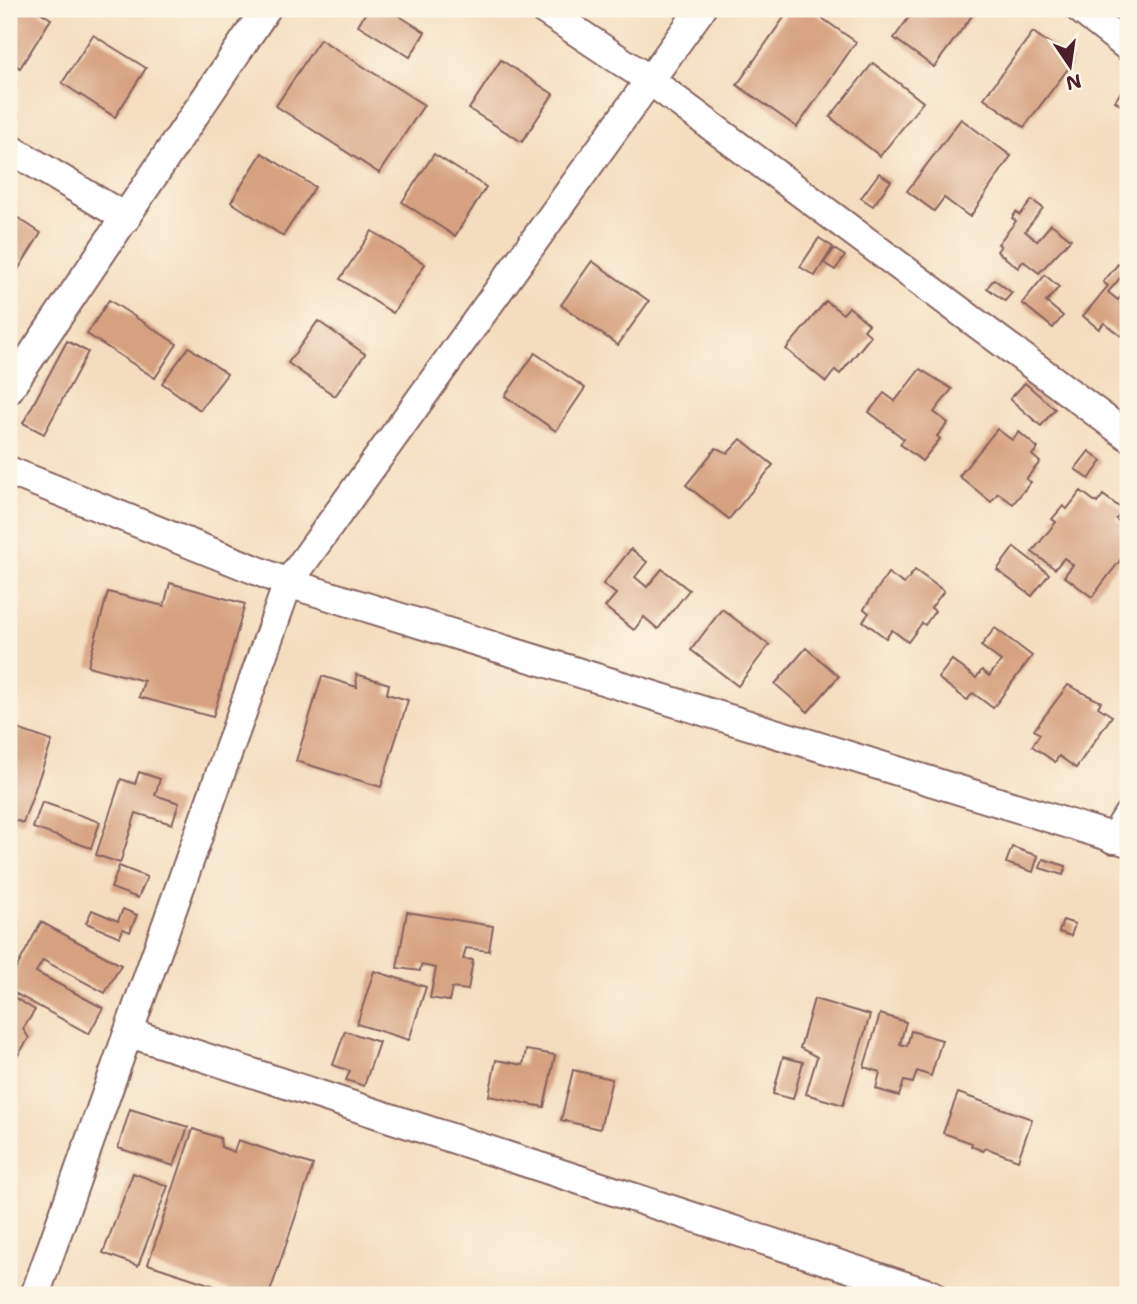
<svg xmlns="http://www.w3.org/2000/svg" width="1137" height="1304" viewBox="0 0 1137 1304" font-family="'Shantell Sans',sans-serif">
<rect width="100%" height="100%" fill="#fcf5e5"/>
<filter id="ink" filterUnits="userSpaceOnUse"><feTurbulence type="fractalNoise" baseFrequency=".0143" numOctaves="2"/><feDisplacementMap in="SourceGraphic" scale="14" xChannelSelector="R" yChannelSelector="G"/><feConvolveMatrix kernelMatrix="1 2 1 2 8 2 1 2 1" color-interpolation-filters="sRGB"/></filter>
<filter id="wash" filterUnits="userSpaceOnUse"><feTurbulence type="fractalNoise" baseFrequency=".00686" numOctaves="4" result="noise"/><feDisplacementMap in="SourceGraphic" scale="28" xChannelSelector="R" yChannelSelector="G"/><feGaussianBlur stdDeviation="1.57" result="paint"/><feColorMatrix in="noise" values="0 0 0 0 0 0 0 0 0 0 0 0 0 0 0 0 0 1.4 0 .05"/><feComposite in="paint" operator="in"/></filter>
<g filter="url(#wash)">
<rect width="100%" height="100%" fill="#f4ddbe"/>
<g id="blocks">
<g fill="#d6a180">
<path d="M9 9H35L51 19 20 68 9 61Z"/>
<path d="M368 9H399L396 14 425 32 410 57 358 25Z"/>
<path d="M790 9H809L856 42 797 127 737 85Z"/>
<path d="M915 9H977L934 67 894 38Z"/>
<path d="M1033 32 1074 61 1024 127 984 98Z"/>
<path d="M93 35 146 68 115 117 62 83Z"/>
<path d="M320 39 424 105 379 173 276 106Z"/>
<path d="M501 60 553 94 522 142 469 109Z"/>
<path d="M873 63 923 102 880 156 830 117Z"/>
<path d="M1123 89 1128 92 1127 110 1115 101Z"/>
<path d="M961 119 1011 156 970 217 944 198 934 211 907 191Z"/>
<path d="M262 153 315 187 283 236 231 202Z"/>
<path d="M434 154 486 187 455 236 402 202Z"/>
<path d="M879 173 891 181 873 206 861 198Z"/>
<path d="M1032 200 1043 208 1025 231 1037 241 1051 224 1071 239 1039 273 1023 261 1018 268 997 251 1001 246 998 244 1016 221 1012 218 1016 212 1020 215Z"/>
<path d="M9 212 41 233 9 284Z"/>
<path d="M372 231 425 264 393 313 340 279Z"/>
<path d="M819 238 833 247 815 276 800 267Z"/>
<path d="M834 249 845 256 835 270 824 263Z"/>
<path d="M592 261 649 301 618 345 561 305Z"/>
<path d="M1118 264 1126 271 1108 292 1118 300 1128 288V327L1121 336 1104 323 1099 329 1083 316 1108 286 1103 282Z"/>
<path d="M1045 275 1059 287 1046 302 1063 316 1053 328 1022 303Z"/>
<path d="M994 279 1012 293 1005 301 987 288Z"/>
<path d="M109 300 177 344 155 378 87 334Z"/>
<path d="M826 301 843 314 849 307 869 324 864 330 871 336 840 374 835 370 826 382 786 349Z"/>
<path d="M318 321 365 354 335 396 288 363Z"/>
<path d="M67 341 88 352 44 434 23 423Z"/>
<path d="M189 347 227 374 200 410 162 383Z"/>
<path d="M535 353 585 388 556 431 505 396Z"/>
<path d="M920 369 952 389 934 412 948 423 937 436 940 439 922 461 900 444 904 439 869 412 884 393 895 401Z"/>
<path d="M1025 383 1055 409 1041 426 1010 399Z"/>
<path d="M997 429 1012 440 1019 432 1038 448 1032 455 1040 462 1026 479 1031 482 1013 504 998 493 991 502 959 476Z"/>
<path d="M741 439 773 465 729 519 686 485 716 448 728 453Z"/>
<path d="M1089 451 1102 461 1089 479 1075 469Z"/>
<path d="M1081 491 1097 503 1103 495 1123 510 1116 519 1128 528V550L1092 597 1064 576 1073 565 1064 558 1055 569 1032 552 1056 522 1052 519 1063 506 1067 509Z"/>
<path d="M1014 547 1049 574 1032 596 997 570Z"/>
<path d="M631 549 647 562 635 577 647 587 662 569 689 590 658 629 644 617 634 630 605 607 616 594 603 584Z"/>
<path d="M915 570 944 591 931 608 935 611 925 625 922 623 908 642 892 630 886 638 863 621 869 613 864 609 888 573 904 584Z"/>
<path d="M170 583 245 604 213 717 139 697 144 681 88 666 108 592 164 606Z"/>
<path d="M722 609 769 645 738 686 691 650Z"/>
<path d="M995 628 1032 656 993 708 973 693 967 700 938 678 952 660 976 678 982 670 989 676 1001 661 981 646Z"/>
<path d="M806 648 839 676 808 712 775 684Z"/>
<path d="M356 674 389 684 387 694 408 700 381 787 296 761 322 676 357 687Z"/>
<path d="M1068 685 1101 702 1098 707 1112 716 1076 768 1059 756 1055 762 1032 746 1040 734 1034 730Z"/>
<path d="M9 726 52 741 23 823 9 818Z"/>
<path d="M139 772 160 779 155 795 179 803 172 824 136 813 120 863 96 855 121 779 135 784Z"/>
<path d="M42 802 100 822 91 848 33 828Z"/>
<path d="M1012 847 1038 856 1033 872 1006 863Z"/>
<path d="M1043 859 1066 866 1063 875 1040 868Z"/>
<path d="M119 866 147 877 138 898 111 888Z"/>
<path d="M123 909 137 915 130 932 123 929 120 937 86 923 92 910 118 921Z"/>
<path d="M407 912 493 926 489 951 466 948 463 959 473 960 468 990 452 988 449 1001 430 998 436 968 421 965 420 971 397 968Z"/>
<path d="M1063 920 1075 924 1071 936 1059 932Z"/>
<path d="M41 922 121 965 105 993 43 960 36 972 103 1008 89 1034 9 990V982Z"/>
<path d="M374 971 426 987 409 1040 357 1024Z"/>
<path d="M10 995 35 1010 23 1029 29 1038 14 1061 9 1058Z"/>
<path d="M814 999 870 1015 843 1105 806 1094 817 1057 800 1048Z"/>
<path d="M880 1014 906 1022 900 1044 907 1046 911 1031 942 1040 931 1076 917 1071 913 1083 904 1081 899 1096 876 1089 880 1072 864 1067Z"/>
<path d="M345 1031 379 1042 364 1086 346 1080 350 1071 333 1065Z"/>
<path d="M526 1050 555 1055 544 1107 489 1096 496 1060 523 1065Z"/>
<path d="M783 1057 803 1062 793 1099 773 1094Z"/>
<path d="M573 1070 612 1079 600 1129 561 1120Z"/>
<path d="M958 1093 1032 1119 1018 1160 986 1148 983 1151 971 1146 972 1143 943 1133Z"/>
<path d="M130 1109 188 1127 174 1166 118 1148Z"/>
<path d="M193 1129 220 1138 221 1147 234 1152 238 1140 313 1165 269 1295H242L148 1264Z"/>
<path d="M133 1173 168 1186 138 1266 103 1253Z"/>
</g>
</g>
</g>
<g filter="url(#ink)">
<use href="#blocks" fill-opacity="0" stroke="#86625e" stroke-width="2"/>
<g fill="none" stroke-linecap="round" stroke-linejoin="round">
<g stroke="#86625e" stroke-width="32">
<g id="minor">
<path d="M543 9 648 79 1128 436"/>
<path d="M1080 9 1128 47"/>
<path d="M9 148 126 218"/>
<path d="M9 389 266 9"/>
<path d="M9 471 288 583 1128 842"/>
<path d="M1113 839 1128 815"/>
<path d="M130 1033 932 1295"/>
<path d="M35 1295 288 583 701 9"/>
</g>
</g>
<use href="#minor" stroke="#fff" stroke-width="28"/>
</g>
</g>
<rect width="1137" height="1304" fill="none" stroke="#fcf5e5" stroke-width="35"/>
<g transform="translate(1070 66) rotate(167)" stroke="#fcf5e5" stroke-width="5" paint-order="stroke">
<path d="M0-5L12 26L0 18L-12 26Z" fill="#4a1f2b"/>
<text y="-10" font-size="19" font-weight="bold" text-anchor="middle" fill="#4a1f2b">N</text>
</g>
</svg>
